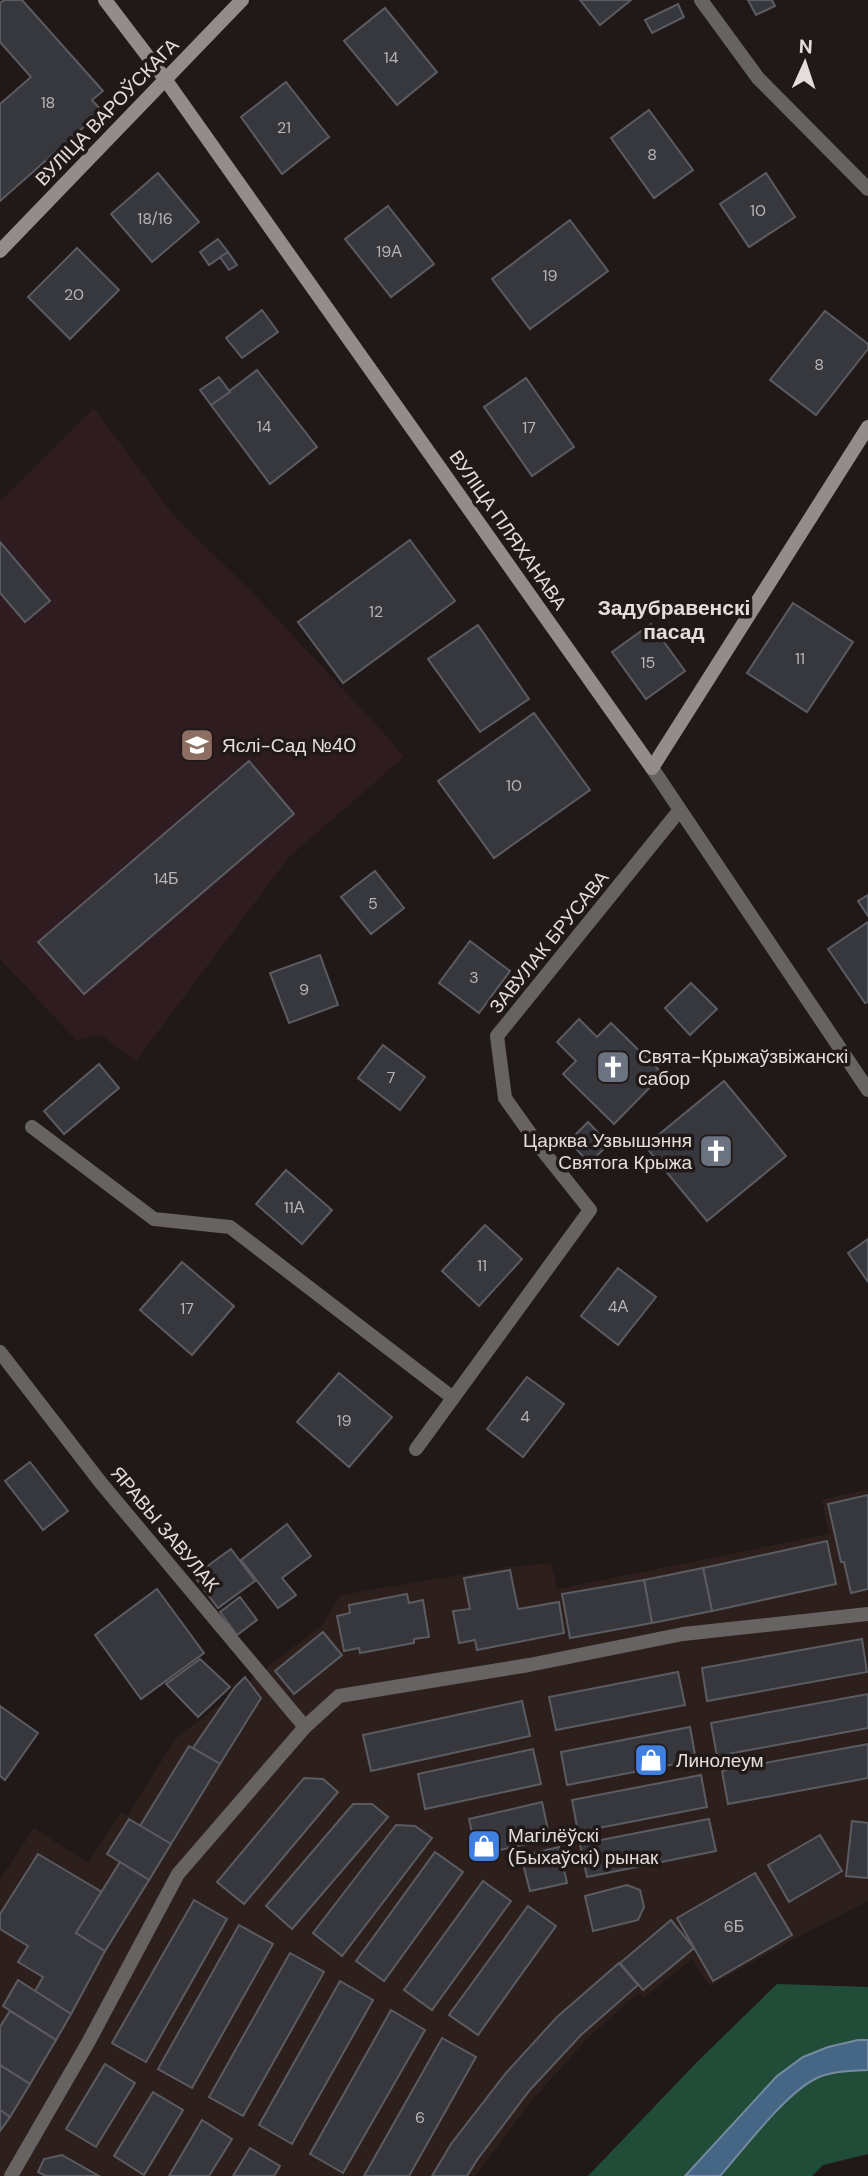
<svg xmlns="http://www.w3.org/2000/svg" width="868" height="2176" viewBox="0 0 868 2176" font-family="'DM Sans',sans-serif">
<rect width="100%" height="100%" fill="#201917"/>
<path fill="#2d201c" d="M868 1489V1901L796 1938 710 1986 692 1959 644 1998 638 1993 587 2039 534 2098 475 2176H0V1880L34 1828 88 1863 121 1812 128 1816 175 1739 322 1625 341 1595 509 1567 551 1563 557 1589 829 1534 822 1500Z"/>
<path fill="#2e1c20" d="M94 408 174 516 250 590 384 733 404 757 289 857 136 1061 101 1035 76 1040 0 959V501Z"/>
<path fill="#214c37" d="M777 1984 868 1987V2154L823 2165 812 2176H588L698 2061Z"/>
<path fill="#466686" stroke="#758aa0" stroke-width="2" d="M858 2040H868V2070C851 2071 830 2071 815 2079 785 2094 743 2150 720 2176H685L777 2076 803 2057 828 2047Z"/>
<g fill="#37373e" stroke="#5b5b62" stroke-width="2">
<path d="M4 0H22L103 91 92 100 102 111 0 201V104L31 77 0 42V3Z"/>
<path d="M580 0H631L600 25Z"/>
<path d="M748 0H772L775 6 756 15Z"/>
<path d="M678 4 684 17 652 33 645 20Z"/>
<path d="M385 8 437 72 397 105 344 41Z"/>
<path d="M286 82 329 137 282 174 241 117Z"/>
<path d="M649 110 693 170 654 198 611 138Z"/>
<path d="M158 173 199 222 152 262 111 214Z"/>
<path d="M766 173 795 217 749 247 720 204Z"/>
<path d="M388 206 434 264 391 297 345 239Z"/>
<path d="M570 220 608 271 530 329 492 279Z"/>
<path d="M218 239 228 252 209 265 200 252Z"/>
<path d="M77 248 119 290 70 339 28 297Z"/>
<path d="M228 252 237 265 229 270 220 257Z"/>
<path d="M262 310 278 332 242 358 226 338Z"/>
<path d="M825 311 868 344V349L816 415 770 380Z"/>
<path d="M257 370 317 447 270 484 211 405Z"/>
<path d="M219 377 230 392 211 405 200 390Z"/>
<path d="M526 378 574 447 532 476 484 407Z"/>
<path d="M410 540 455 601 343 683 298 622Z"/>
<path d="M0 542 50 601 25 622 0 593Z"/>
<path d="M793 603 853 642 807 712 747 673Z"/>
<path d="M651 624 685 671 646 699 612 652Z"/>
<path d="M478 625 529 699 480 732 428 659Z"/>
<path d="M534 713 590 790 494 858 438 781Z"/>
<path d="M249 761 294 814 84 994 38 942Z"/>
<path d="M375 871 404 908 371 934 341 897Z"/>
<path d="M868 895V916L858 901Z"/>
<path d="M868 922V1002L865 1003 828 949Z"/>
<path d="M470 941 510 971 479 1013 439 983Z"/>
<path d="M320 955 338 1005 289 1023 270 973Z"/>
<path d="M691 983 717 1009 690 1035 665 1008Z"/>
<path d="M579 1019 597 1037 611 1023 663 1074 614 1124 563 1074 576 1061 557 1042Z"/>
<path d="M383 1045 425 1077 400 1110 358 1078Z"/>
<path d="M99 1064 119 1088 64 1134 44 1111Z"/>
<path d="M724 1081 786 1156 707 1221 645 1146Z"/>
<path d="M588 1122 609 1144 589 1163 569 1141Z"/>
<path d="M286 1170 332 1210 302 1244 256 1204Z"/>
<path d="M485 1225 522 1259 479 1306 442 1271Z"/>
<path d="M868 1239V1282L848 1253Z"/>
<path d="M182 1262 234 1306 192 1355 140 1310Z"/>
<path d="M618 1268 656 1297 618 1345 581 1316Z"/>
<path d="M339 1373 392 1417 349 1467 297 1422Z"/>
<path d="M527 1377 564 1404 523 1457 487 1429Z"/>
<path d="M30 1462 68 1511 43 1530 5 1481Z"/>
<path d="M868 1495V1589L851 1593 844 1562H841L828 1504Z"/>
<path d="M287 1524 311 1556 282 1578 296 1595 278 1608 241 1560Z"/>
<path d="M827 1541 836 1584 712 1611 703 1568Z"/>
<path d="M231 1549 255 1581 218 1608 194 1576Z"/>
<path d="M703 1568 712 1611 652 1623 644 1580Z"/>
<path d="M510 1570 518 1609 559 1602 564 1633 477 1650 475 1640 459 1643 453 1611 470 1609 464 1578Z"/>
<path d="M644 1580 652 1623 570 1638 562 1594Z"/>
<path d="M157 1589 204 1653 141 1699 95 1635Z"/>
<path d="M407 1594 409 1603 423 1600 429 1637 414 1639V1643L360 1653 359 1648 344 1651 337 1616 350 1613 349 1605Z"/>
<path d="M240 1597 257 1620 237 1635 220 1612Z"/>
<path d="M323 1632 342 1655 294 1694 275 1671Z"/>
<path d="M862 1639 867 1672 707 1701 702 1668Z"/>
<path d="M200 1659 230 1687 198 1717 166 1684Z"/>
<path d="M678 1672 685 1705 556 1730 549 1697Z"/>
<path d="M245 1677 261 1698 220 1764 193 1748 235 1687Z"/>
<path d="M868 1694V1728L717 1756 711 1723Z"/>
<path d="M522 1701 530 1736 371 1771 363 1735Z"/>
<path d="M0 1706 38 1733 5 1780 0 1776Z"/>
<path d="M690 1727 696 1760 567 1785 561 1752Z"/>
<path d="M868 1744V1778L728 1804 722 1771Z"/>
<path d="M189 1746 220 1764 171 1844 140 1826Z"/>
<path d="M533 1749 541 1784 425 1809 418 1774Z"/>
<path d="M701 1775 707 1807 578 1832 572 1800Z"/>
<path d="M304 1778 323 1779 338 1792 244 1904 217 1882Z"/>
<path d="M542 1802 550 1839 477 1855 469 1819Z"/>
<path d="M353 1804H372L388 1817 292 1929 266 1906Z"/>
<path d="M129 1819 171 1844 149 1880 107 1854Z"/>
<path d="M709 1819 716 1851 587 1877 580 1844Z"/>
<path d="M852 1821 868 1823V1878L846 1876Z"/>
<path d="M396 1825 415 1826 432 1838 342 1956 313 1933Z"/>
<path d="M820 1835 842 1871 789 1902 768 1865Z"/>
<path d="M559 1847 567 1883 530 1891 521 1856Z"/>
<path d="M435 1852 463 1872 384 1981 356 1961Z"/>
<path d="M38 1854 102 1892 76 1933 105 1951 71 2014 35 1991 43 1977 18 1962 28 1946 0 1929V1914Z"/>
<path d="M120 1862 149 1880 105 1951 76 1933Z"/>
<path d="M755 1873 792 1935 713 1981 677 1918Z"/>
<path d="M483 1881 511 1901 432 2010 404 1990Z"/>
<path d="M627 1885 640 1890 644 1907 638 1920 593 1931 585 1896Z"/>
<path d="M194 1900 227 1919 146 2062 112 2043Z"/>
<path d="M528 1906 556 1926 478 2035 449 2015Z"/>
<path d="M671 1920 694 1948 643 1990 620 1963Z"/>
<path d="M239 1925 273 1944 192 2088 158 2069Z"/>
<path d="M290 1953 324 1972 243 2116 209 2097Z"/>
<path d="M619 1963 638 1985 581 2035 529 2091 477 2160 467 2176H432L451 2144 506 2073 557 2017Z"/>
<path d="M18 1980 71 2014 56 2040 3 2006Z"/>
<path d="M340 1981 373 2000 292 2144 259 2125Z"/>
<path d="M391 2010 425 2030 343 2173 310 2154Z"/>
<path d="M10 2011 56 2040 30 2084 0 2065V2027Z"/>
<path d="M442 2038 476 2057 409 2176H364Z"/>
<path d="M105 2064 135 2083 96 2147 66 2129Z"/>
<path d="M0 2065 30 2084 10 2117 0 2110Z"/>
<path d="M153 2092 183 2110 144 2175 114 2156Z"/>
<path d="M0 2110 10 2117 0 2131Z"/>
<path d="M202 2120 232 2139 209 2176H169Z"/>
<path d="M250 2148 280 2166 274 2176H233Z"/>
<path d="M62 2155 99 2176H46L38 2172 44 2159Z"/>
</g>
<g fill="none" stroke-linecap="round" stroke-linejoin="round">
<g stroke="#676362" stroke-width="14">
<path d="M32 1127 154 1219 230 1227 453 1398"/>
<path d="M0 1352 101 1483 305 1727"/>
<path d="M11 2176 89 2041 178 1874 305 1727 339 1696 529 1665 683 1634 868 1614"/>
</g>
<g stroke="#676362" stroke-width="14">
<path d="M701 0 758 78 868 189"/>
<path d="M652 768 868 1090"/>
<path d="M416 1449 590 1210 539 1146 505 1098 497 1036 679 811"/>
</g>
<g stroke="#938c8b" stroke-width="14">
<path d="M105 0 165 79 652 768 868 427"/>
<path d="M0 251 242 0"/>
</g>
</g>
<defs>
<g id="school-square" transform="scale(1.75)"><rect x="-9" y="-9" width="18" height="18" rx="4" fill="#8d6e63" stroke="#201917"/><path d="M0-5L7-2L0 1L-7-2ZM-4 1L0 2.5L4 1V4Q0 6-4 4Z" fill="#fff"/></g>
<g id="church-square" transform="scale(1.75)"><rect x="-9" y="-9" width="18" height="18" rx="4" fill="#6b7280" stroke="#201917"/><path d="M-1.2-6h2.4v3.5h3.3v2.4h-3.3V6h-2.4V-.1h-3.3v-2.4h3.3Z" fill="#fff"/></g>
<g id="shop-square" transform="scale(1.75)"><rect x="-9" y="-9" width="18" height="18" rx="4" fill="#3f7fe0" stroke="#201917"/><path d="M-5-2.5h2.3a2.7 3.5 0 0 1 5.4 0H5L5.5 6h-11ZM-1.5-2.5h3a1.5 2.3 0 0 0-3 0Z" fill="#fff"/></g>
</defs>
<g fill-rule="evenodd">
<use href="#school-square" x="197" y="745"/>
<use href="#church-square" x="613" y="1067"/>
<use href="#church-square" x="716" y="1151"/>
<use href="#shop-square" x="651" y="1760"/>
<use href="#shop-square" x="484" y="1846"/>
</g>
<g text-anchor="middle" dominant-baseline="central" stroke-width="7" stroke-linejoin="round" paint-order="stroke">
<g font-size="16" fill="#b8b4b4">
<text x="391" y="57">14</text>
<text x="48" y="102">18</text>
<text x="284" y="127">21</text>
<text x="652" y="154">8</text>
<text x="758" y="210">10</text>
<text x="155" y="218">18/16</text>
<text x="389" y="251">19А</text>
<text x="550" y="275">19</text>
<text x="74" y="294">20</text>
<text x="819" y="364">8</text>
<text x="264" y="426">14</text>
<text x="529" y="427">17</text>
<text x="376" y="611">12</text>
<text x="800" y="658">11</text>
<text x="648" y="662">15</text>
<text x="514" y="785">10</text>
<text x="166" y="878">14Б</text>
<text x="373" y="903">5</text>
<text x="474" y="977">3</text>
<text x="304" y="989">9</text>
<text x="391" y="1077">7</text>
<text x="294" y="1207">11А</text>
<text x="482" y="1265">11</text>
<text x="618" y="1306">4А</text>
<text x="187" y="1308">17</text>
<text x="525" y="1416">4</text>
<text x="344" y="1420">19</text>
<text x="734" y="1926">6Б</text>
<text x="420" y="2117">6</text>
</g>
<g font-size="19" fill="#e3dedc" stroke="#201917">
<text transform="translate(107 112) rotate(-46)">ВУЛІЦА ВАРОЎСКАГА</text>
<text transform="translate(508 530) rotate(55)">ВУЛІЦА ПЛЯХАНАВА</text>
<text transform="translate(549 942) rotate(-51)">ЗАВУЛАК БРУСАВА</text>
<text transform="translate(165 1529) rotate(50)">ЯРАВЫ ЗАВУЛАК</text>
</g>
<g font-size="19" fill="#e3dedc" stroke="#201917" text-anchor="start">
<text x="222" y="745">Яслі-Сад №40</text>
<text x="638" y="1056">Свята-Крыжаўзвіжанскі<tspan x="638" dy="22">сабор</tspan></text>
<text x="692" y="1140" text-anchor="end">Царква Узвышэння<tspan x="692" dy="22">Святога Крыжа</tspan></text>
<text x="676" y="1760">Линолеум</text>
<text x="508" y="1835">Магілёўскі<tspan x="508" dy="22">(Быхаўскі) рынак</tspan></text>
</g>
<g font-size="21" font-weight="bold" fill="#e3dedc" stroke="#201917">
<text x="674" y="608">Задубравенскі<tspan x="674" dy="24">пасад</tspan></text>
</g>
</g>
<g transform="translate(805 63) rotate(3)" stroke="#201917" stroke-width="5" paint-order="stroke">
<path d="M0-5L12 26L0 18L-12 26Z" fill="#e3dedc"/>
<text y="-10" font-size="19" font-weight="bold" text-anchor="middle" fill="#e3dedc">N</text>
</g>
</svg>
